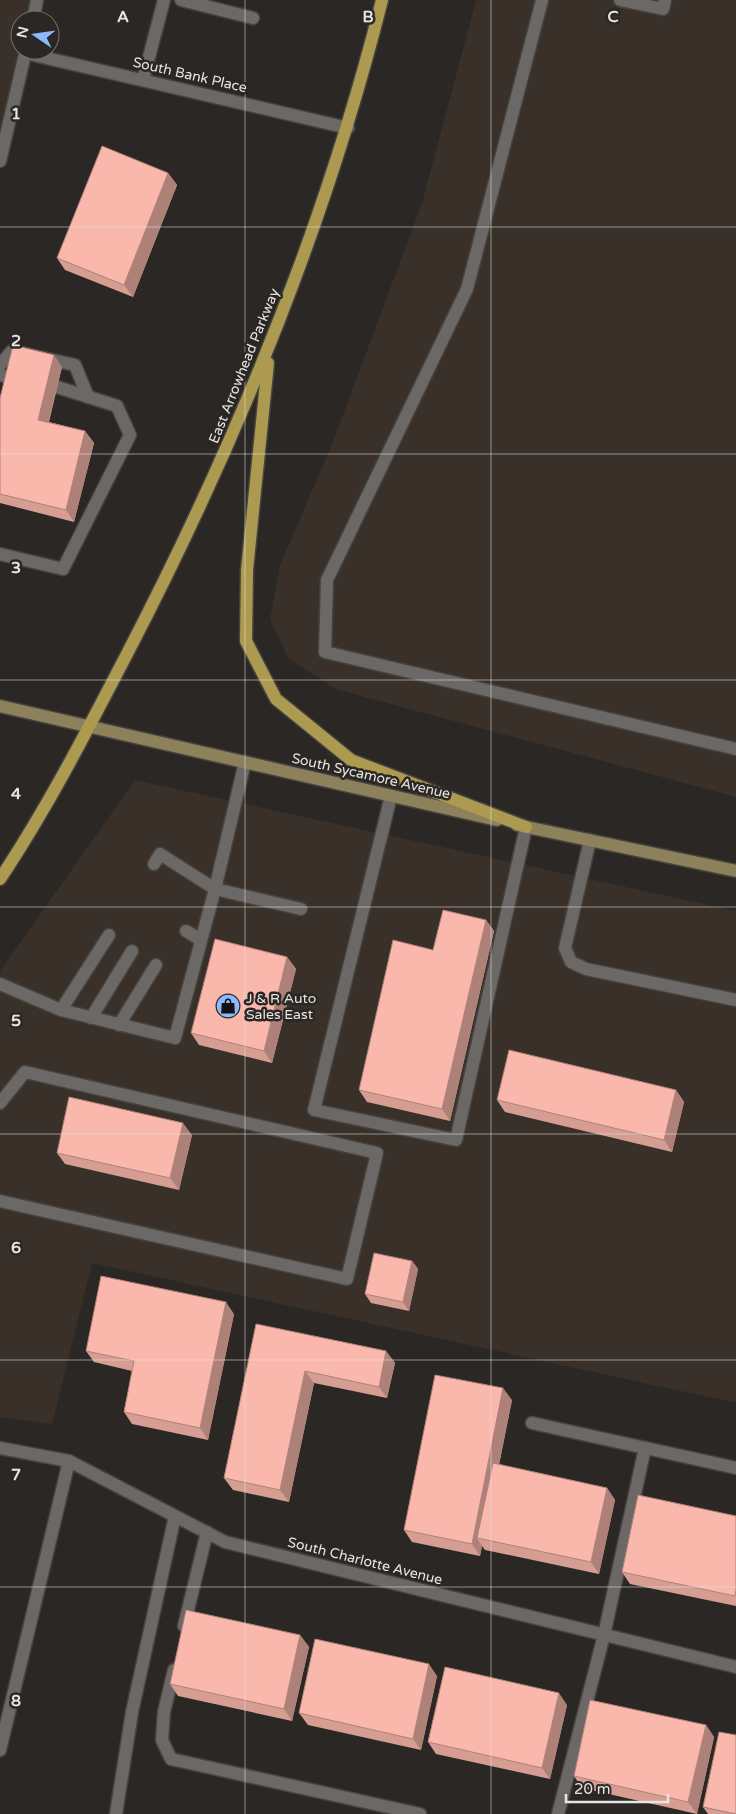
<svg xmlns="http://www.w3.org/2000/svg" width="736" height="1814" viewBox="0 0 736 1814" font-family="'Varela Round',sans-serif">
<rect width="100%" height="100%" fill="#2a2724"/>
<g fill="#383029">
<path d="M0 0H38L33 20H20V50L0 162Z"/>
<path d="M476 0H736V797L335 689 288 658 270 619 280 565 332 444 422 203Z"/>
<path d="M135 780 736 911V1403L92 1263 52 1424 0 1417V971Z"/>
</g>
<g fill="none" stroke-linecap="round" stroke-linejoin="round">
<g stroke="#454340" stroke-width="15">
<g id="service">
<path d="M181 0 253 18"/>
<path d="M542 0 467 289 327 580 325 652 736 749"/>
<path d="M620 0 663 9 665 0"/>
<path d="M143 80 164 0"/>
<path d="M0 365 12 351 75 365 88 397"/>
<path d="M0 375 16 379"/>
<path d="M0 554 63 569 130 435 117 406 57 387"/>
<path d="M391 796 314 1110 456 1140 526 827"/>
<path d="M590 840 565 948 571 962 586 969 736 1000"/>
<path d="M154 864 160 854 215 889 301 909"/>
<path d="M186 931 201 940"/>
<path d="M0 984 61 1010 175 1038 215 889 245 762"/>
<path d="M61 1010 109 935"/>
<path d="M91 1018 132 951"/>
<path d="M119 1025 156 965"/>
<path d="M0 1103 25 1072 377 1153 347 1279 0 1201"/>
<path d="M532 1423 736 1468"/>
<path d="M184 1626 207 1532"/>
<path d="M174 1670 164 1712 162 1740 171 1759 420 1814"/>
<path d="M0 1750 69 1461"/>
<path d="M116 1814 132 1712 175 1516"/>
<path d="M558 1814 604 1635 645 1448"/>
</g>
</g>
<g stroke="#454340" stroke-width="15">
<g id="minor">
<path d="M33 20 37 0"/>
<path d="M25 53 348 128"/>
<path d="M0 161 26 50"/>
<path d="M0 1448 69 1461 225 1542 736 1667"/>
</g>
</g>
<g stroke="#454340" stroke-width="15">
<g id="secondary">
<path d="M0 706 497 820"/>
<path d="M517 825 736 871"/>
</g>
</g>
<g stroke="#454340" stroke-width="15">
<g id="primary">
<path d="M268 363 247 570 246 641 276 699 351 760 526 827"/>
<path d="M0 879C48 807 88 729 128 652 236 444 325 227 382 0"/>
</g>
</g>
<use href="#service" stroke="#6c6865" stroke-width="12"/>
<use href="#minor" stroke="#6c6865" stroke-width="12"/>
<use href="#secondary" stroke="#8c815a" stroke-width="12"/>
<use href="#primary" stroke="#ab9a50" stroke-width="12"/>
</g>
<g fill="#d69e93">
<path d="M168 173 177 185 133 297 65 270 57 258Z"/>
<path d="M62 367 49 422 85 431 94 443 74 522 0 503V398Z"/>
<path d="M486 920 494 931 450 1121 367 1102 359 1090 433 950Z"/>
<path d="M287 957 296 969 272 1063 199 1045 191 1033Z"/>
<path d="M676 1090 684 1102 672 1152 505 1112 497 1100Z"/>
<path d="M192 1135 179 1190 65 1164 57 1153Z"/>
<path d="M412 1261 418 1269 409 1311 371 1303 365 1294Z"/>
<path d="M234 1314 208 1440 132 1424 124 1412 132 1371 94 1362 86 1351Z"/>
<path d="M256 1324 386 1351 395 1363 387 1398 314 1383 289 1502 233 1490 224 1478Z"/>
<path d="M512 1400 499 1465 607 1488 615 1500 599 1574 485 1550 482 1546 480 1556 412 1542 404 1530Z"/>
<path d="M736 1516V1606L630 1584 622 1572Z"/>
<path d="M300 1635 309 1647 292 1721 178 1696 170 1684Z"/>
<path d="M437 1676 421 1750 308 1725 299 1713Z"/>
<path d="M567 1705 550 1779 436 1754 428 1742Z"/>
<path d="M706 1725 714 1737 697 1814 582 1788 574 1776Z"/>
<path d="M703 1807 736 1814H708Z"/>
</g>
<g fill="#ae8178">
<path d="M168 173 177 185 133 297 124 285Z"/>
<path d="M54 355 62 367 46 431 38 420Z"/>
<path d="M85 431 94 443 74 522 66 510Z"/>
<path d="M486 920 494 931 450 1121 442 1109Z"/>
<path d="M287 957 296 969 272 1063 264 1051Z"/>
<path d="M676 1090 684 1102 672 1152 664 1140Z"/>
<path d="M183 1123 192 1135 179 1190 170 1178Z"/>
<path d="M412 1261 418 1269 409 1311 403 1302Z"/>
<path d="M226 1302 234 1314 208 1440 200 1428Z"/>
<path d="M386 1351 395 1363 387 1398 379 1387Z"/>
<path d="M305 1371 314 1383 289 1502 280 1490Z"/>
<path d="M503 1388 512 1400 484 1539 477 1538 482 1546 480 1556 472 1544Z"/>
<path d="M607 1488 615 1500 599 1574 591 1562Z"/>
<path d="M300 1635 309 1647 292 1721 284 1709Z"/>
<path d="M429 1664 437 1676 421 1750 413 1739Z"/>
<path d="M559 1693 567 1705 550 1779 542 1768Z"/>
<path d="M706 1725 714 1737 697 1814 688 1802Z"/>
</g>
<g fill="#f9b8ab" stroke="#ae8178">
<path d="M102 146 168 173 124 285 57 258Z"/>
<path d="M13 345 54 355 38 420 85 431 66 510 0 494V398Z"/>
<path d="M443 910 486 920 442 1109 359 1090 393 940 433 950Z"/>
<path d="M215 939 287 957 264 1051 191 1033Z"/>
<path d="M509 1050 676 1090 664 1140 497 1100Z"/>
<path d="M69 1097 183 1123 170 1178 57 1153Z"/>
<path d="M374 1253 412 1261 403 1302 365 1294Z"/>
<path d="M101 1276 226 1302 200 1428 124 1412 134 1361 86 1351Z"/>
<path d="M256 1324 386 1351 379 1387 305 1371 280 1490 224 1478Z"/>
<path d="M435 1375 503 1388 472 1544 404 1530Z"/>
<path d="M493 1463 607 1488 591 1562 477 1538Z"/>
<path d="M638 1495 736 1516V1590L735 1596 622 1572Z"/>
<path d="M186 1610 300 1635 284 1709 170 1684Z"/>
<path d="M315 1639 429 1664 413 1739 299 1713Z"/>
<path d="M445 1667 559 1693 542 1768 428 1742Z"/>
<path d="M590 1700 706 1725 688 1802 574 1776Z"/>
<path d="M719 1732 736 1735V1814L703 1807Z"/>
</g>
<path fill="none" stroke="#e7e5e3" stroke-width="1" stroke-opacity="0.55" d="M245 0V1814M491 0V1814M0 227H736M0 454H736M0 680H736M0 907H736M0 1134H736M0 1360H736M0 1587H736"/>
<defs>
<g id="shop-disc" transform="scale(1.25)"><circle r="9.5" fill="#8db9fc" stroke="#2a2724"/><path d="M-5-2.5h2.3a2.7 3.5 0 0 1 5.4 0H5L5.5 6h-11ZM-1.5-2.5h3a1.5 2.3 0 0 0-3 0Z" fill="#111"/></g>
</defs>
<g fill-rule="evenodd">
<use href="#shop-disc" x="228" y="1006"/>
</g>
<g text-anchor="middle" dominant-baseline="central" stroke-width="5" stroke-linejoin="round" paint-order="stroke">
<g font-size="14" fill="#e7e5e3" stroke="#2a2724">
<text transform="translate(190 75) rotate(13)">South Bank Place</text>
<text transform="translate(244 366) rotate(-68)">East Arrowhead Parkway</text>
<text transform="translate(371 776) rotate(13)">South Sycamore Avenue</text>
<text transform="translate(365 1561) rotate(14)">South Charlotte Avenue</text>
</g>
<g font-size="14" fill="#e7e5e3" stroke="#2a2724" text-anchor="start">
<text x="246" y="998">J &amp; R Auto<tspan x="246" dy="16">Sales East</tspan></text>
</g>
</g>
<g font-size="16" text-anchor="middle" font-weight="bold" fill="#e7e5e3" stroke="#2a2724" stroke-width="5" stroke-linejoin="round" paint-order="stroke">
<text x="123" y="22">A</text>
<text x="368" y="22">B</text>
<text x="613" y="22">C</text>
<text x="16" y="119">1</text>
<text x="16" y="346">2</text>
<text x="16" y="573">3</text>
<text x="16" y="799">4</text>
<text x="16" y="1026">5</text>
<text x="16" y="1253">6</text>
<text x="16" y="1480">7</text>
<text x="16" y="1706">8</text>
</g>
<g transform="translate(35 35) rotate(283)"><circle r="24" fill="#2a2724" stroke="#767370"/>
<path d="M0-4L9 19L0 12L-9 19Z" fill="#8db9fc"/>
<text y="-8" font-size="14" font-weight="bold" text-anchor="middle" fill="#e7e5e3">N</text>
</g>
<path d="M566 1794v8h102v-8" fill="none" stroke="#e7e5e3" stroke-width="2.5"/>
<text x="574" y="1794" font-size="15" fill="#e7e5e3" stroke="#2a2724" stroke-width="4" paint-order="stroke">20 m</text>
</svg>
